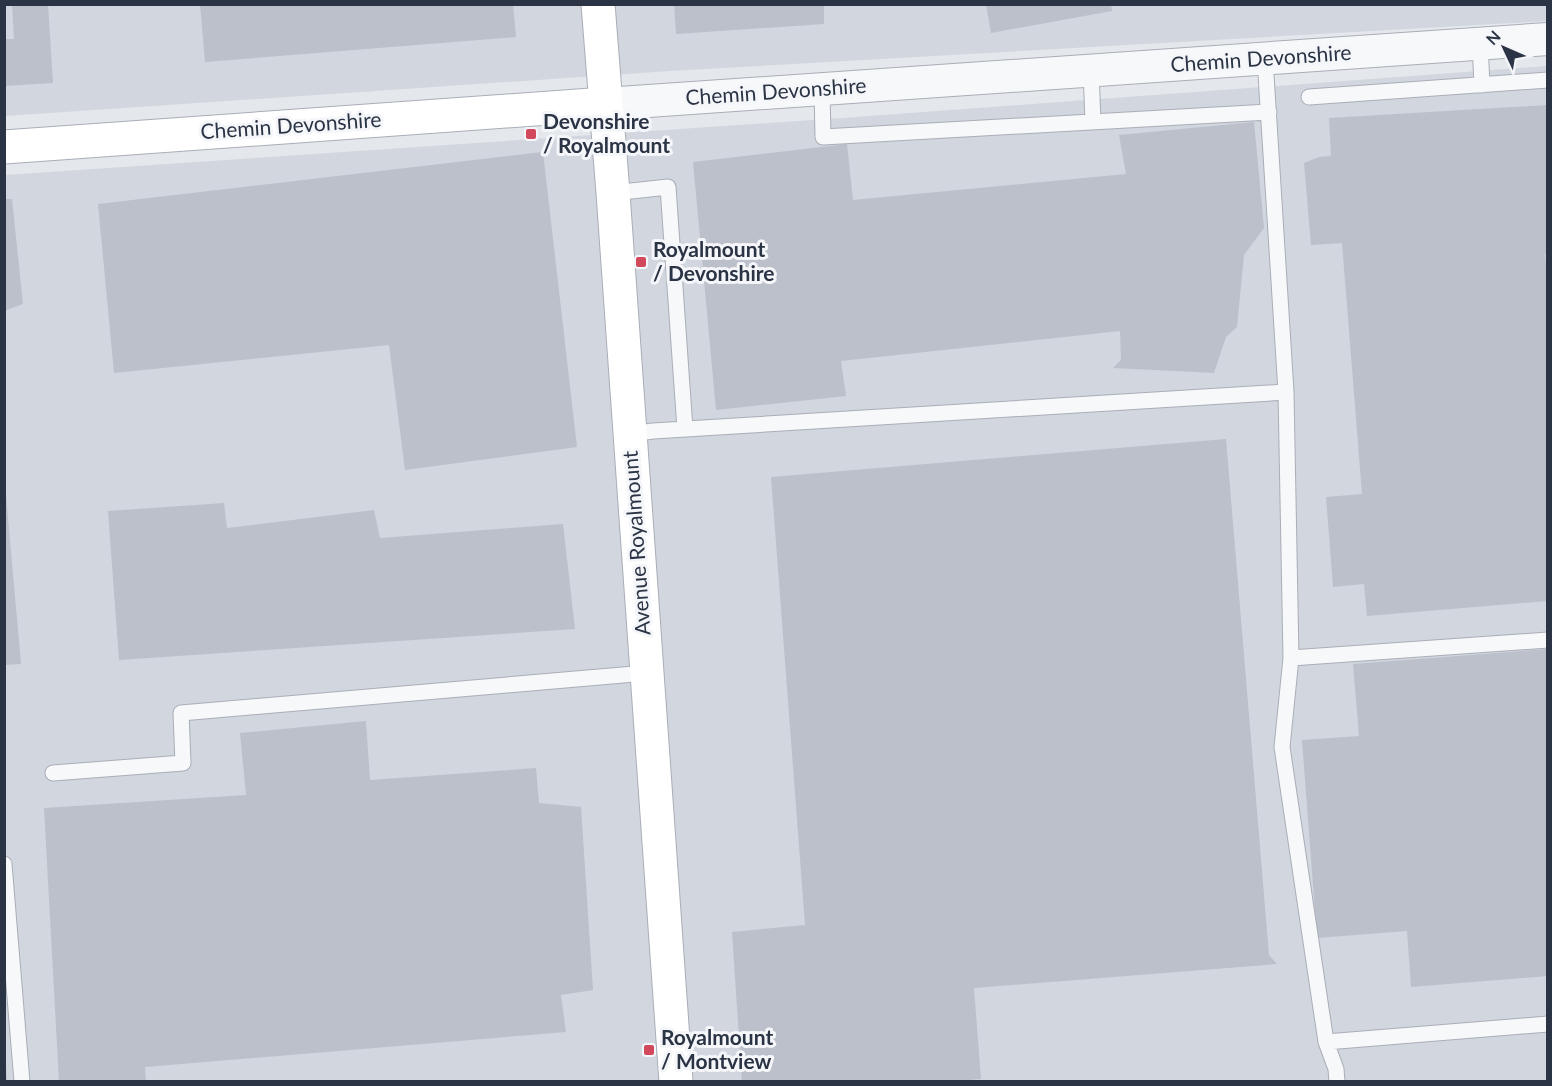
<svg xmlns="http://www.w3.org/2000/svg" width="1552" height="1086" viewBox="0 0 1552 1086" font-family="Lato,sans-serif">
<rect width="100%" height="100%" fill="#e4e7ec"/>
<path fill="#d2d6de" d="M5,5H1547V21L670,71L5,116Z
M1547,66V1081L5,1082V175L843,118Z"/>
<path fill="#bbc0ca" d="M12,4H48L53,83L4,86V39H14Z
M200,4H513L516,37L205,62Z
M674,4H824V24L676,34Z
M986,4H1111L1112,11L991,33Z
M1548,105V253L1545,254L1548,287V601L1367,616L1364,584L1333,587L1326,497L1362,494L1342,243L1311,245L1304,163L1319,157L1331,156L1329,118Z
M1254,122L1264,228L1244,255L1237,327L1226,337L1214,373L1113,368L1121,360L1120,331L841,361L846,396L716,410L693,162L847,144L853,200L1126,174L1119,135Z
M543,152L577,447L405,470L389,345L114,373L98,204Z
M4,199H12L23,304L4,311Z
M1226,439L1269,955L1277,964L974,988L981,1079L944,1082H742L732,932L805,925L771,477Z
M4,495H6L21,664L4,665Z
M224,503L227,528L374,510L380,538L563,524L575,629L119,660L108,511Z
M1548,649V976L1411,987L1407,931L1317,938L1302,740L1359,736L1353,664Z
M366,721L370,780L536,768L539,803L581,807L593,990L561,995L566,1032L145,1067L146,1082H59L44,808L246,795L240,733Z
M4,1066H6L7,1082H4Z"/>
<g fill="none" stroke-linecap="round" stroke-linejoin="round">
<defs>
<path id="lane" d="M1480,43L1482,85
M1265,59L1286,392L1291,658L1548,640
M1091,71L1093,122
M822,89L823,137L1269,112L1268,109
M1309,97L1548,80
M613,193L668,187L685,429
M630,434L653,431L1286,392
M1291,658L1282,747L1326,1042L1336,1069L1337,1082
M53,773L183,763L181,713L646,673
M4,864L22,1082
M1326,1042L1548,1024"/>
<path id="street" d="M605,104L1548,39"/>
<path id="secondary" d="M598,4L613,193L676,1082
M4,147L605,104"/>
</defs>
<use href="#lane" stroke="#a9aeb7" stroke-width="17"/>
<use href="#street" stroke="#a9aeb7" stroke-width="34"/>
<use href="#secondary" stroke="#a9aeb7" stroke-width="35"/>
<use href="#lane" stroke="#f7f8fa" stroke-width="15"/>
<use href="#street" stroke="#f7f8fa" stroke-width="32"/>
<use href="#secondary" stroke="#fff" stroke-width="33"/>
</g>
<g fill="#d1495b" stroke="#f4f6f9" stroke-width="2">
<rect x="525" y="128" width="12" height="12" rx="3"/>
<rect x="635" y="256" width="12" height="12" rx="3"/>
<rect x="643" y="1044" width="12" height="12" rx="3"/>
</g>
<g text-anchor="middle" stroke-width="6" stroke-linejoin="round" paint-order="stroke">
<g font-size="21" fill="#2b3445" stroke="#f4f6f9">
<text transform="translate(1261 59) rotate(-4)" y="7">Chemin Devonshire</text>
<text transform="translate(776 92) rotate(-4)" y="7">Chemin Devonshire</text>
<text transform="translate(291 126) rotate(-4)" y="7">Chemin Devonshire</text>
<text transform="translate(637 543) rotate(-94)" y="7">Avenue Royalmount</text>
</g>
<g font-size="21" font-weight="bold" fill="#2b3445" stroke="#f4f6f9" text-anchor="start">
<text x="543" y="129">Devonshire<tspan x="543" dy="24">/ Royalmount</tspan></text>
<text x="653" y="257">Royalmount<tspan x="653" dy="24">/ Devonshire</tspan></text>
<text x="661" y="1045">Royalmount<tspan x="661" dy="24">/ Montview</tspan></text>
</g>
</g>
<rect width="1552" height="1086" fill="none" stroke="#2b3445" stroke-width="12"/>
<g transform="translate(1504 48) rotate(314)" stroke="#f4f6f9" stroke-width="4.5" paint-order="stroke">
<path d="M0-4.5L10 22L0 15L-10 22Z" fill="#2b3445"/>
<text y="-9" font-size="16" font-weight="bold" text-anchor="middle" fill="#2b3445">N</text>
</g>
</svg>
